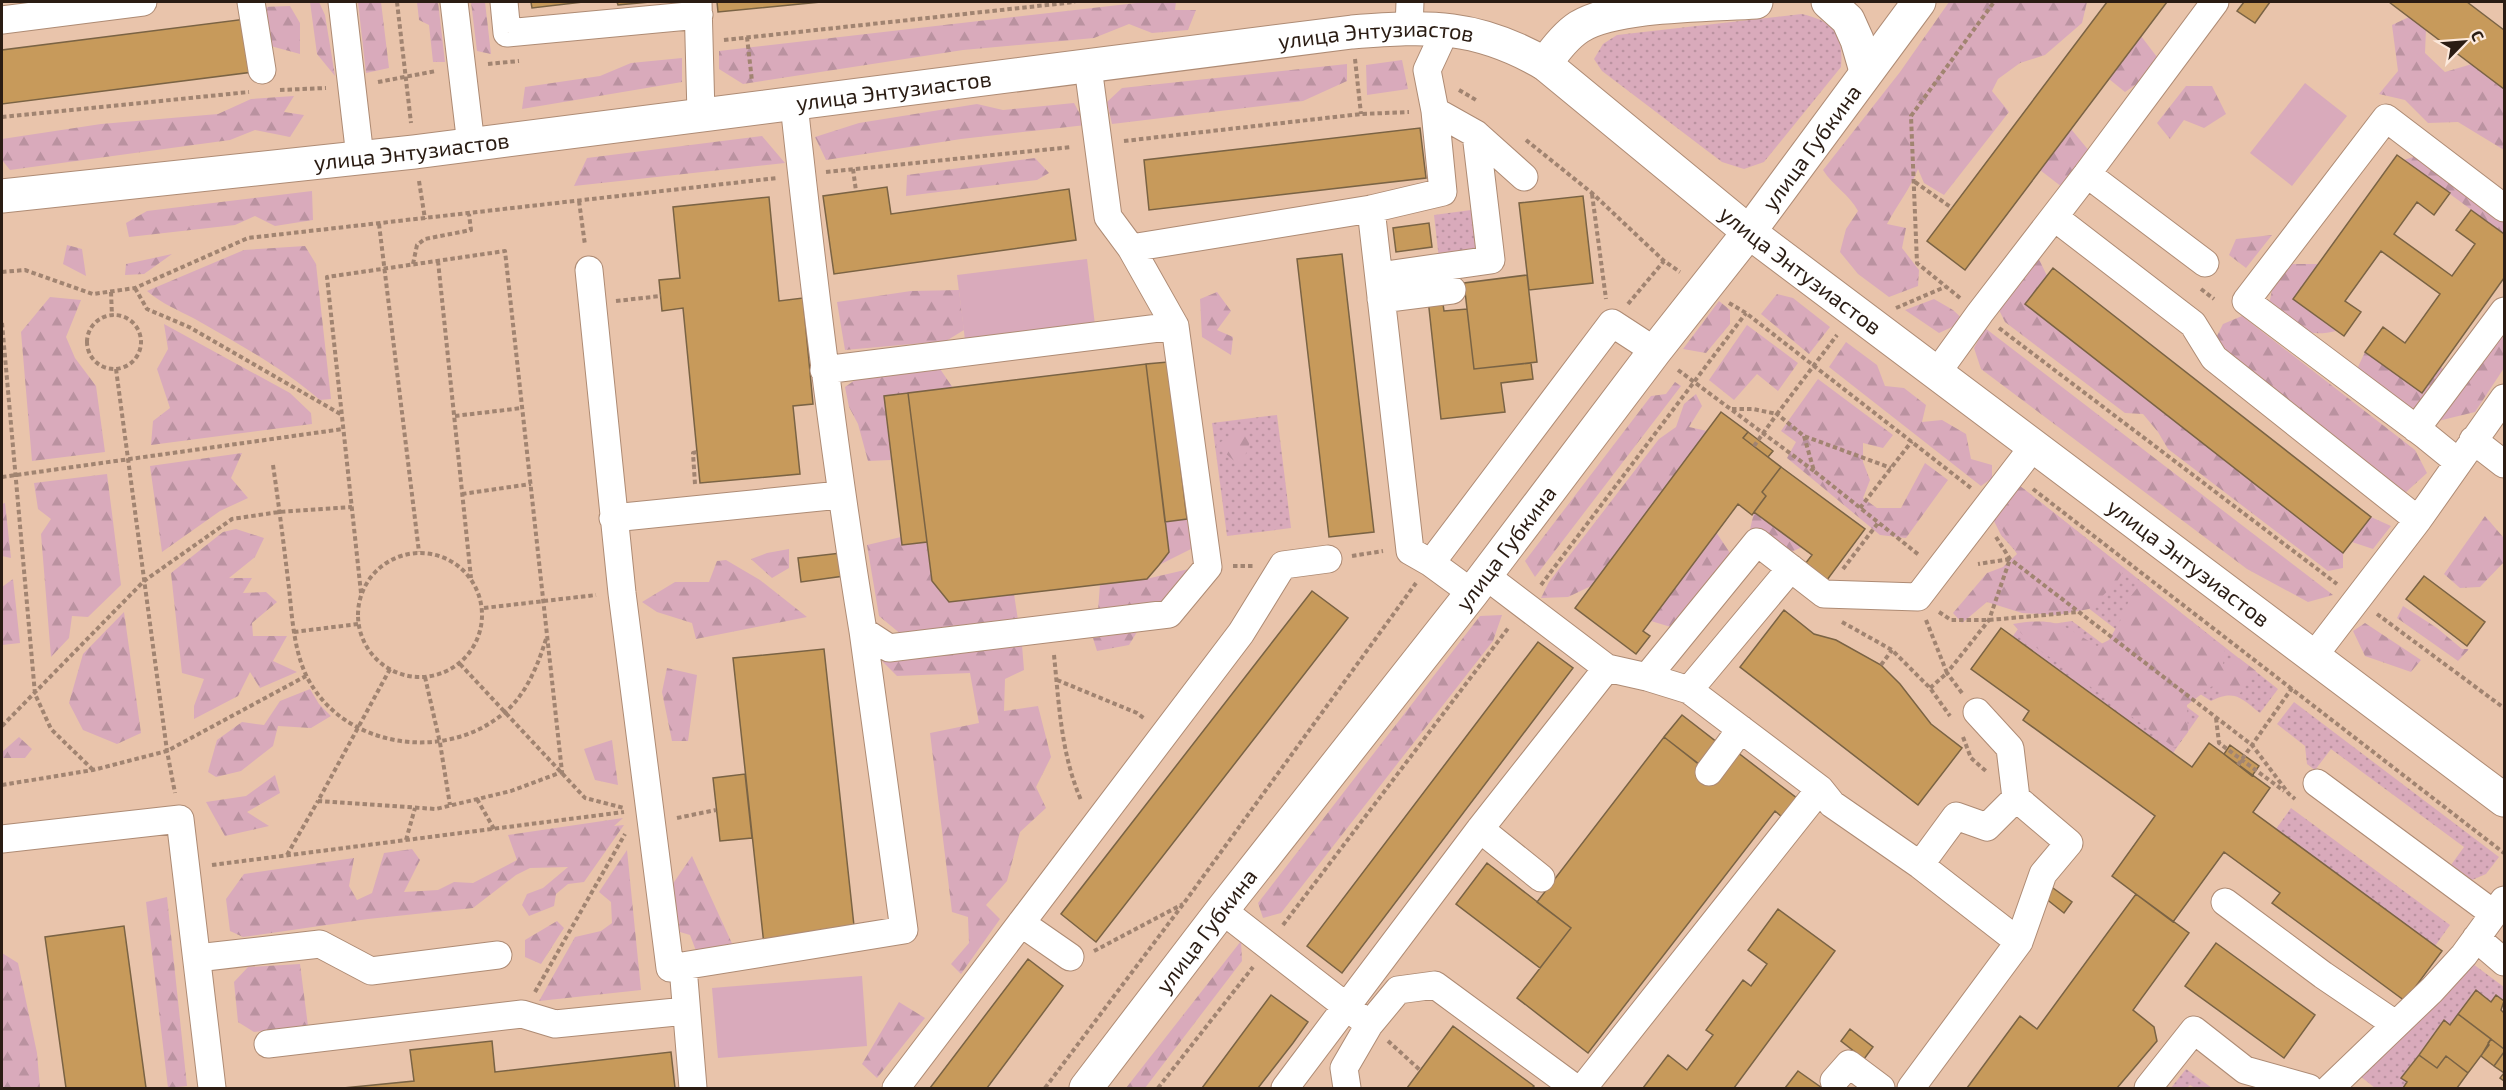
<svg xmlns="http://www.w3.org/2000/svg" width="2506" height="1090" viewBox="0 0 2506 1090" font-family="'Exo 2',sans-serif">
<defs>
<pattern id="green-dots" width="8" height="8" patternUnits="userSpaceOnUse" patternTransform="scale(1.5)"><rect width="8" height="8" fill="#d9aabb"/><path d="M2 2h.1M6 6h.1" fill="none" stroke="#ba92a0" stroke-width="1.8" stroke-linecap="round"/></pattern>
<pattern id="forest-firs" width="22" height="20" patternUnits="userSpaceOnUse" patternTransform="scale(1.5)"><rect width="22" height="20" fill="#d9aabb"/><path d="M5 1l3.5 6h-7zM16 11l3.5 6h-7z" fill="#ba92a0"/></pattern>
</defs>
<rect width="100%" height="100%" fill="#e9c4ab"/>
<path fill="url(#green-dots)" d="M1802,14C1833,21 1844,35 1841,67L1764,162L1744,169L1722,162L1602,71L1594,59L1603,44L1617,35Z
M1471,210L1476,254L1439,259L1434,215Z
M1277,415L1291,528L1227,536L1212,423Z
M2020,486L2278,689L2260,713C2241,698 2235,689 2211,701L2200,694L2018,554L2001,535L1991,515L2011,487Z
M2072,621L2199,716L2173,753L2013,636L2018,629Z
M2294,702L2499,857L2486,874L2472,880L2451,865L2464,847L2331,749L2315,770L2307,764L2305,746L2277,724Z
M2291,808L2450,925L2435,946L2276,829Z
M2469,961L2504,987V1001L2496,995L2491,1002L2475,990L2450,1025L2443,1021L2402,1077L2407,1082L2403,1088H2375L2360,1076Z
M2186,1069L2212,1088H2195L2190,1085L2187,1088H2171Z"/>
<path fill="url(#forest-firs)" d="M310,2H319L325,15L335,76L317,54Z
M358,2H381L389,68L366,73Z
M417,2H438L445,62H433L429,25L419,20Z
M471,2H485L491,54L477,51Z
M1145,2H1176L1175,10H1196L1188,30L1152,33L1129,24L1094,38L963,50L743,84L719,69V51Z
M1949,2H2087L2082,23L2045,55L2020,63L1998,79L1992,91L2009,112L1944,195L1924,183L1918,169C1910,189 1897,205 1887,224L1906,228L1902,248L1919,270L1918,286L1889,297L1858,274L1840,252L1846,229L1858,211C1849,194 1833,186 1823,170L1900,72Z
M290,6L300,23V54L267,45L262,7Z
M2409,17L2426,29L2425,53L2445,72L2472,64L2504,89V150L2458,122L2428,123L2405,100L2379,94L2398,71L2392,25Z
M2141,36L2160,61L2144,79L2125,92L2109,79Z
M682,58V82L522,109L525,87L600,76L631,63Z
M1402,60L1408,89L1367,95L1366,65Z
M1347,64V81L1303,101L1112,124L1107,102L1122,88Z
M2186,86H2212L2226,114L2204,128L2184,120L2170,139L2157,123Z
M294,96L284,112L304,115L290,137L255,130L230,140L10,170L2,160V139L101,124L218,114L251,99Z
M1074,103L1086,125L961,139L826,160L815,137L859,123L977,104L1003,110Z
M2071,129L2090,152L2062,187L2040,170Z
M762,136L785,163L574,186L587,158Z
M2419,155L2449,174L2464,195L2485,202L2504,219V234L2404,160Z
M1035,158L1049,173L1037,180L906,196L907,175Z
M312,191L313,220L275,226L255,216L235,225L129,237L126,223L147,211Z
M2272,235L2246,268L2229,255L2236,239Z
M67,245L82,249L86,276L63,264Z
M305,246L316,264L331,399L320,400C282,367 238,344 195,319C178,310 162,304 147,291L244,250Z
M172,254L144,274L125,275L126,264Z
M2039,259L2047,276L2025,304L2343,553V568L2328,571L2168,449L2158,432L2143,414L2125,413L2005,322L1996,304L2023,268Z
M2291,264H2318L2293,299L2336,331C2303,339 2293,325 2269,304L2273,286Z
M959,290L964,330L946,341L845,350L837,302L911,291Z
M1217,292L1231,311L1217,330L1233,337L1231,355L1202,337L1200,299Z
M1777,294L1793,298L1830,327L1809,354L1761,314Z
M50,297L81,300L66,337L75,358L96,386L105,452L32,461L21,332Z
M1934,299L1953,310L1965,321L1939,333L1905,310Z
M1719,301L1730,310V324L1706,353L1683,349Z
M2242,316L2415,450L2427,473L2404,494L2211,348L2223,324Z
M164,324L290,393L311,413L312,424L151,445L153,421L170,408L157,369L168,349Z
M1747,325L1798,363L1778,391L1757,374L1734,400L1709,380Z
M1985,328L2333,595L2308,602L2247,569L1981,369L1974,348Z
M2504,334V368L2475,412L2438,421Z
M1846,342L1877,365L1885,386L1904,388L1926,405L1922,422L1942,420L1966,434L1971,459L1992,465V478L1981,486L1829,367Z
M2365,352L2422,393L2441,367L2449,375L2420,409C2394,406 2375,387 2358,367Z
M936,363L953,388L884,396L891,460L868,461L858,424L849,407L845,387L868,371Z
M1818,379L1893,435L1883,448L1863,443V462L1870,480L1863,498L1877,508H1901L1925,463L1948,480L1906,538L1880,535L1787,458L1796,442L1781,431Z
M1675,382L1681,386L1535,577L1525,561L1651,396L1666,394Z
M1696,394L1702,406L1689,427L1707,431L1591,586L1568,597L1541,598L1549,582L1659,439L1676,427L1684,404Z
M1241,429L1250,442L1241,467L1216,445Z
M242,453L231,478L248,498L220,511L162,552L150,466Z
M107,474L121,585L88,617L72,616L69,638L51,657L41,534L51,519L38,509L34,483Z
M2020,486L2125,569L2116,583L2089,609L2057,615L2022,613L1987,602L1962,623L1953,613L1987,573L2003,567L2017,554L1995,518L2005,500Z
M5,503L11,558L2,556V504Z
M1754,512L1802,547L1783,556L1749,534Z
M2485,516L2503,537L2504,562L2480,587L2460,588L2444,574Z
M2371,517L2391,526L2373,549L2352,542Z
M1187,519L1193,548L1159,565L1169,552L1165,522Z
M236,529L264,538L255,557L229,578H252L243,593L266,592L277,602L252,623L253,636H287L273,661L297,672L260,688L250,672L238,696L194,719V706L204,679L182,673L171,573L223,532Z
M1716,532L1732,556L1674,628L1651,621Z
M901,537L902,545L927,542L932,581L949,602L1014,594L1018,620L902,635L879,616L867,545Z
M789,549V568L772,578L751,559L767,553Z
M726,560L760,580L807,617L696,639L692,623L657,612L642,602L675,582H709L717,561Z
M1189,569L1179,591L1156,606L1098,611L1100,584L1146,579Z
M13,579L20,643L2,645V587Z
M2142,582L2225,648L2223,664L2239,658L2256,671L2238,696L2224,694L2215,684L2187,705L2188,732L2175,748L2030,643L2013,624C2057,617 2061,624 2097,646L2109,640L2124,614L2130,597Z
M2403,606L2437,628L2462,649H2469L2458,661L2397,618Z
M124,612L141,733L117,744L83,730L69,703L83,654Z
M1502,615L1493,641L1281,913L1263,918L1258,903L1480,616Z
M2365,623L2421,660L2411,672L2365,656L2353,631Z
M1137,632L1129,645L1097,651L1093,638Z
M1022,645L1024,670L1005,679L1004,711L1038,706L1051,757L1036,787L1046,808L1020,832L1007,881L986,905L1000,919L961,974L951,964L969,943L968,917L952,912L930,733L979,723L970,673L897,676L881,660Z
M667,668L697,675L688,741H672L662,692Z
M310,689L319,704L331,716L311,728L278,726L273,746L241,771L216,777L208,772L217,740L242,722L264,725L280,701Z
M19,737L32,749L25,758H2V752Z
M612,740L618,785L595,780L584,749Z
M275,775L280,793L247,812L269,826L225,836L206,802L246,796Z
M623,818L614,826L624,825L584,882L568,884L556,894L554,906L529,916L522,905L527,894L543,888L568,867L530,868L516,875L473,908L368,919L243,937L230,931L226,899L244,874L354,858L349,886L357,900L372,893L384,853L412,849L420,860L404,892L438,890L454,882L473,883L517,860L508,835Z
M627,850L641,990L539,1001L575,937L601,931L612,923L611,902L599,892Z
M692,856L735,950L698,956L690,935L680,932L672,885Z
M167,897L187,1086L168,1088L146,902Z
M557,921L564,928L541,964L525,957V940Z
M1241,941L1242,961L1145,1088H1126Z
M2,953L18,963L37,1053L40,1088H2Z
M300,964L308,1026L254,1032L238,1022L234,982L248,967Z
M899,1002L925,1018L877,1078L862,1064Z"/>
<path fill="#d9aabb" d="M2305,83L2347,116L2292,186L2250,153Z
M1087,259L1095,325L965,340L957,275Z
M862,976L867,1046L718,1058L712,988Z"/>
<path fill="#c79a5b" stroke="#7a6344" stroke-width="1.5" d="M531,2H583L532,8Z
M617,2H650L618,5Z
M717,2H821L718,12Z
M2107,2H2167L1965,270L1927,241Z
M2244,2H2270L2255,23L2237,11Z
M2389,2H2467L2504,30V89Z
M246,19L253,72L2,104V50Z
M1420,128L1426,178L1149,210L1144,160Z
M2397,155L2450,193L2434,215L2417,202L2394,234L2452,276L2475,244L2456,230L2471,210L2504,234V278L2422,393L2365,352L2383,327L2405,343L2440,294L2381,251L2345,301L2361,312L2344,336L2293,299Z
M887,187L891,214L1069,189L1076,240L834,274L823,196Z
M1583,196L1593,283L1529,290L1519,203Z
M769,197L779,301L803,298L813,404L793,406L800,474L700,483L683,308L662,311L659,280L680,278L673,207Z
M1429,223L1432,247L1396,252L1393,228Z
M1342,254L1374,532L1329,537L1297,259Z
M2053,268L2371,517L2343,553L2025,304Z
M1527,275L1537,362L1474,369L1464,283Z
M1442,297L1444,311L1467,309L1474,369L1531,363L1533,379L1501,383L1505,412L1441,419L1428,299Z
M1168,362L1187,519L1165,522L1146,364Z
M1146,364L1169,552L1159,565L1147,579L949,602L932,581L908,393Z
M908,393L927,542L902,545L884,396Z
M1721,412L1748,432L1743,438L1781,467L1762,492L1766,496L1752,515L1738,504L1643,631L1650,636L1636,654L1575,608Z
M1748,432L1773,451L1768,457L1743,438Z
M1781,467L1865,529L1827,580L1805,564L1812,555L1754,512L1766,496L1762,492Z
M841,553L844,576L801,582L798,558Z
M2424,576L2485,622L2467,646L2406,599Z
M1312,591L1348,618L1096,942L1061,914Z
M1784,610L1814,634L1836,640L1881,665L1900,684L1931,724L1962,748L1918,805L1740,667Z
M2001,628L2192,767L2209,743L2270,788L2253,812L2442,951L2405,1001L2272,903L2280,893L2224,852L2173,922L2112,876L2155,816L2023,720L2029,711L1971,669Z
M1538,642L1573,668L1342,973L1307,946Z
M824,649L855,935L764,945L733,658Z
M1682,715L1718,743L1701,766L1664,737Z
M1664,737L1717,778L1737,752L1798,799L1783,818L1775,811L1588,1053L1517,998L1571,928L1537,902Z
M2230,745L2259,766L2252,776L2224,754Z
M745,774L752,838L720,841L713,778Z
M1487,863L1571,928L1540,968L1456,904Z
M2053,888L2072,902L2064,913L2045,898Z
M2136,894L2189,933L2133,1010L2154,1027L2157,1041L2117,1088H1967L2020,1016L2037,1029Z
M1778,909L1835,951L1734,1088H1643L1668,1055L1687,1070L1713,1035L1706,1030L1743,980L1751,986L1767,964L1748,950Z
M124,926L146,1088H66L45,937Z
M2216,943L2315,1015L2284,1058L2185,986Z
M1028,959L1063,986L987,1088H930Z
M2476,990L2491,1002L2496,995L2504,1001L2501,1010L2504,1013V1049L2458,1014Z
M1271,995L1308,1022L1293,1043L1258,1088H1202Z
M2458,1014L2491,1039L2488,1043L2489,1045L2468,1073L2446,1056L2437,1068L2419,1055L2444,1020L2450,1025Z
M1453,1026L1534,1086L1532,1088H1407Z
M1850,1029L1873,1047L1864,1059L1841,1041Z
M2491,1039L2504,1049V1052L2494,1066L2481,1056Z
M492,1041L495,1072L671,1052L675,1088H343L414,1081L410,1050Z
M2504,1052V1081L2500,1078L2504,1073L2494,1066Z
M2419,1055L2437,1068L2446,1056L2468,1073L2457,1088H2403L2407,1082L2401,1078Z
M1798,1071L1822,1088H1785Z"/>
<g fill="none" stroke-linecap="round" stroke-linejoin="round">
<defs>
<path id="minor" d="M251,2L262,70
M342,2L360,157
M454,2L471,145
M504,2L507,33L699,15
M698,2L701,114
M2,20L143,2
M1409,28L1410,2
M794,104C813,280 834,456 863,631L889,648L1169,614L1208,567L1175,326L1131,248L1108,217L1088,67
M1435,111L1476,134L1524,177
M2087,174L2205,263
M1371,209L1410,551L1431,563L1472,593
M2054,217L2193,324L2214,358L2418,520
M1131,248L1371,209L1443,192L1435,111L1427,70L1446,29
M589,270L622,593L670,968L904,930L863,631
M1379,276L1491,260L1476,134
M1381,299L1452,290
M824,370L1175,326
M1936,374L1980,313L2087,174L2215,2
M2416,429L2504,311
M2473,440L2504,464
M2458,462L2426,436L2246,301L2386,118L2504,208
M613,518L840,495
M1431,563L1612,323L1655,351
M1486,576L1607,668L1647,677L1689,690L1820,789L1832,804L1920,865L2019,942
M2313,657L2418,520L2504,398
M1647,677L1757,542L1824,594L1918,597L2033,447
M1689,690L1791,568
M1709,772L1741,729
M2317,783L2494,914
M1480,829L1541,878
M2,839L180,819L212,1088
M1920,865L1956,816L1987,827L2016,798
M2225,902L2323,975L2395,1024
M1222,910L1361,1018
M1021,923L1070,957
M2476,938L2504,962
M197,958L320,944L371,971L498,955
M683,967L693,1088
M268,1044L522,1014L555,1024L686,1011
M1834,1081L1849,1064L1881,1088
M896,1088L1241,633L1283,565L1328,559
M1285,1088L1480,829L1607,668
M1347,1088L1344,1068L1369,1025L1398,990L1435,985L1575,1088
M1583,1088L1820,789
M1911,1088L2019,942L2043,874L2069,843L2016,798L2010,748L1977,712
M2148,1088L2194,1030L2245,1070L2309,1088
M2330,1088L2432,990L2464,955L2504,900"/>
<g id="major">
<path d="M1828,2L1848,20L1857,40L1866,71"/>
<path d="M1545,64C1554,51 1565,36 1579,27C1616,4 1710,5 1756,2"/>
<path id="s1" d="M2,196L414,152L1352,32C1430,26 1476,24 1545,64L1749,232L2504,800"/>
<path id="s2" d="M1086,1088L1222,910L1472,593L1655,351L1749,232L1919,2"/>
</g>
</defs>
<use href="#minor" stroke="#ae8b74" stroke-width="29"/>
<use href="#major" stroke="#ae8b74" stroke-width="35"/>
<path stroke="#a18471" stroke-width="4" stroke-dasharray="4.5 3" stroke-linecap="butt" d="M397,2L411,123
M747,37L752,81
M724,40L1075,2
M1355,59L1361,114
M488,64L519,61
M378,82L436,71
M280,90L326,88
M1459,90L1476,100
M2,117L249,92
M1526,140L1592,193L1664,261L1680,272
M1124,141L1361,114L1409,112
M853,169L856,191
M826,172L1072,147
M419,181L425,219
M1915,182L1952,208
M1592,194L1606,299
M579,201L585,245
M379,224L419,552
M438,261L471,578
M413,264L417,245L425,239L471,230L469,214
M2,272L25,270L93,294L135,288L248,238L777,178
M135,288L147,309L189,327L342,415
M2201,289L2214,299
M111,292L112,316
M1960,298L1917,263L1911,116L1994,2
M616,301L661,296
M1729,303L1746,313L1971,488
M1628,304L1664,261
M1896,308L1945,287
M87 342a27 27 0 1 1 54 0a27 27 0 1 1-54 0Z
M2,323L35,694L51,729L93,770
M1999,328L2337,584
M116,369L167,751L175,793
M1678,370L1814,471
M1732,409H1753L1777,414L1837,335
M455,416L522,408
M1804,436L1814,471L1919,555
M1754,446L1777,414L1804,436L1891,468
M273,465C279,506 284,547 289,588C292,617 294,651 307,677C343,748 445,763 504,713C526,695 538,665 546,639
M2,477L343,429
M695,484L693,453L697,452
M2033,489L2504,853
M462,494L531,484
M1860,508L1912,441
M1996,537L2010,559L2252,745L2289,794L2295,799
M358 615a62 62 0 1 1 124 0a62 62 0 1 1-124 0Z
M1352,556L1383,551
M1233,566H1253
M1843,569L1878,523
M1541,585L1746,313
M361,593L327,277L505,251L562,772L511,791L436,809L318,801L390,669
M484,608L596,595
M1939,612L1951,620H1989L2078,612
M2377,614L2504,708
M1926,620L1947,673L1930,688
M1842,622L1892,650L1930,688L1950,716
M294,632L358,624
M1054,655C1059,704 1061,754 1081,800
M460,664L585,798L624,808
M1881,665L1892,650
M425,677L440,743L450,805
M1057,680L1137,713L1145,719
M1962,693L1947,673L1989,620L2010,559L1978,564
M2216,718L2219,743L2284,791
M2,726L144,581L232,519L279,512L352,507
M1963,737L1971,758L1987,772
M2238,765L2292,688
M2,785L93,770L167,751L306,676
M477,799L494,829
M677,818L716,810
M406,840L415,808
M287,855L318,801
M212,865L624,812
M1283,925L1509,627
M1094,951L1183,904
M535,992L625,834
M1388,1041L1420,1070
M1045,1088L1184,903L1416,583
M1158,1088L1253,967"/>
<use href="#minor" stroke="#fff" stroke-width="27"/>
<use href="#major" stroke="#fff" stroke-width="33"/>
</g>
<g text-anchor="middle" stroke-width="5" stroke-linejoin="round" paint-order="stroke">
<g font-size="22" fill="#2a1c13" stroke="#fce9dc">
<text dy="8" stroke="none"><textPath href="#s1" startOffset="1384">улица Энтузиастов</textPath></text>
<text dy="8" stroke="none"><textPath href="#s1" startOffset="898">улица Энтузиастов</textPath></text>
<text dy="8" stroke="none"><textPath href="#s2" startOffset="1188">улица Губкина</textPath></text>
<text dy="8" stroke="none"><textPath href="#s1" startOffset="412">улица Энтузиастов</textPath></text>
<text dy="8" stroke="none"><textPath href="#s1" startOffset="1888">улица Энтузиастов</textPath></text>
<text dy="8" stroke="none"><textPath href="#s2" startOffset="684">улица Губкина</textPath></text>
<text dy="8" stroke="none"><textPath href="#s1" startOffset="2374">улица Энтузиастов</textPath></text>
<text dy="8" stroke="none"><textPath href="#s2" startOffset="198">улица Губкина</textPath></text>
</g>
</g>
<rect width="2506" height="1090" fill="none" stroke="#2a1c13" stroke-width="6"/>
<g transform="translate(2464 42) rotate(65)" stroke="#fce9dc" stroke-width="4.5" paint-order="stroke">
<path d="M0-4.5L10 22L0 15L-10 22Z" fill="#2a1c13"/>
<text y="-9" font-size="16" font-weight="bold" text-anchor="middle" fill="#2a1c13">С</text>
</g>
</svg>
